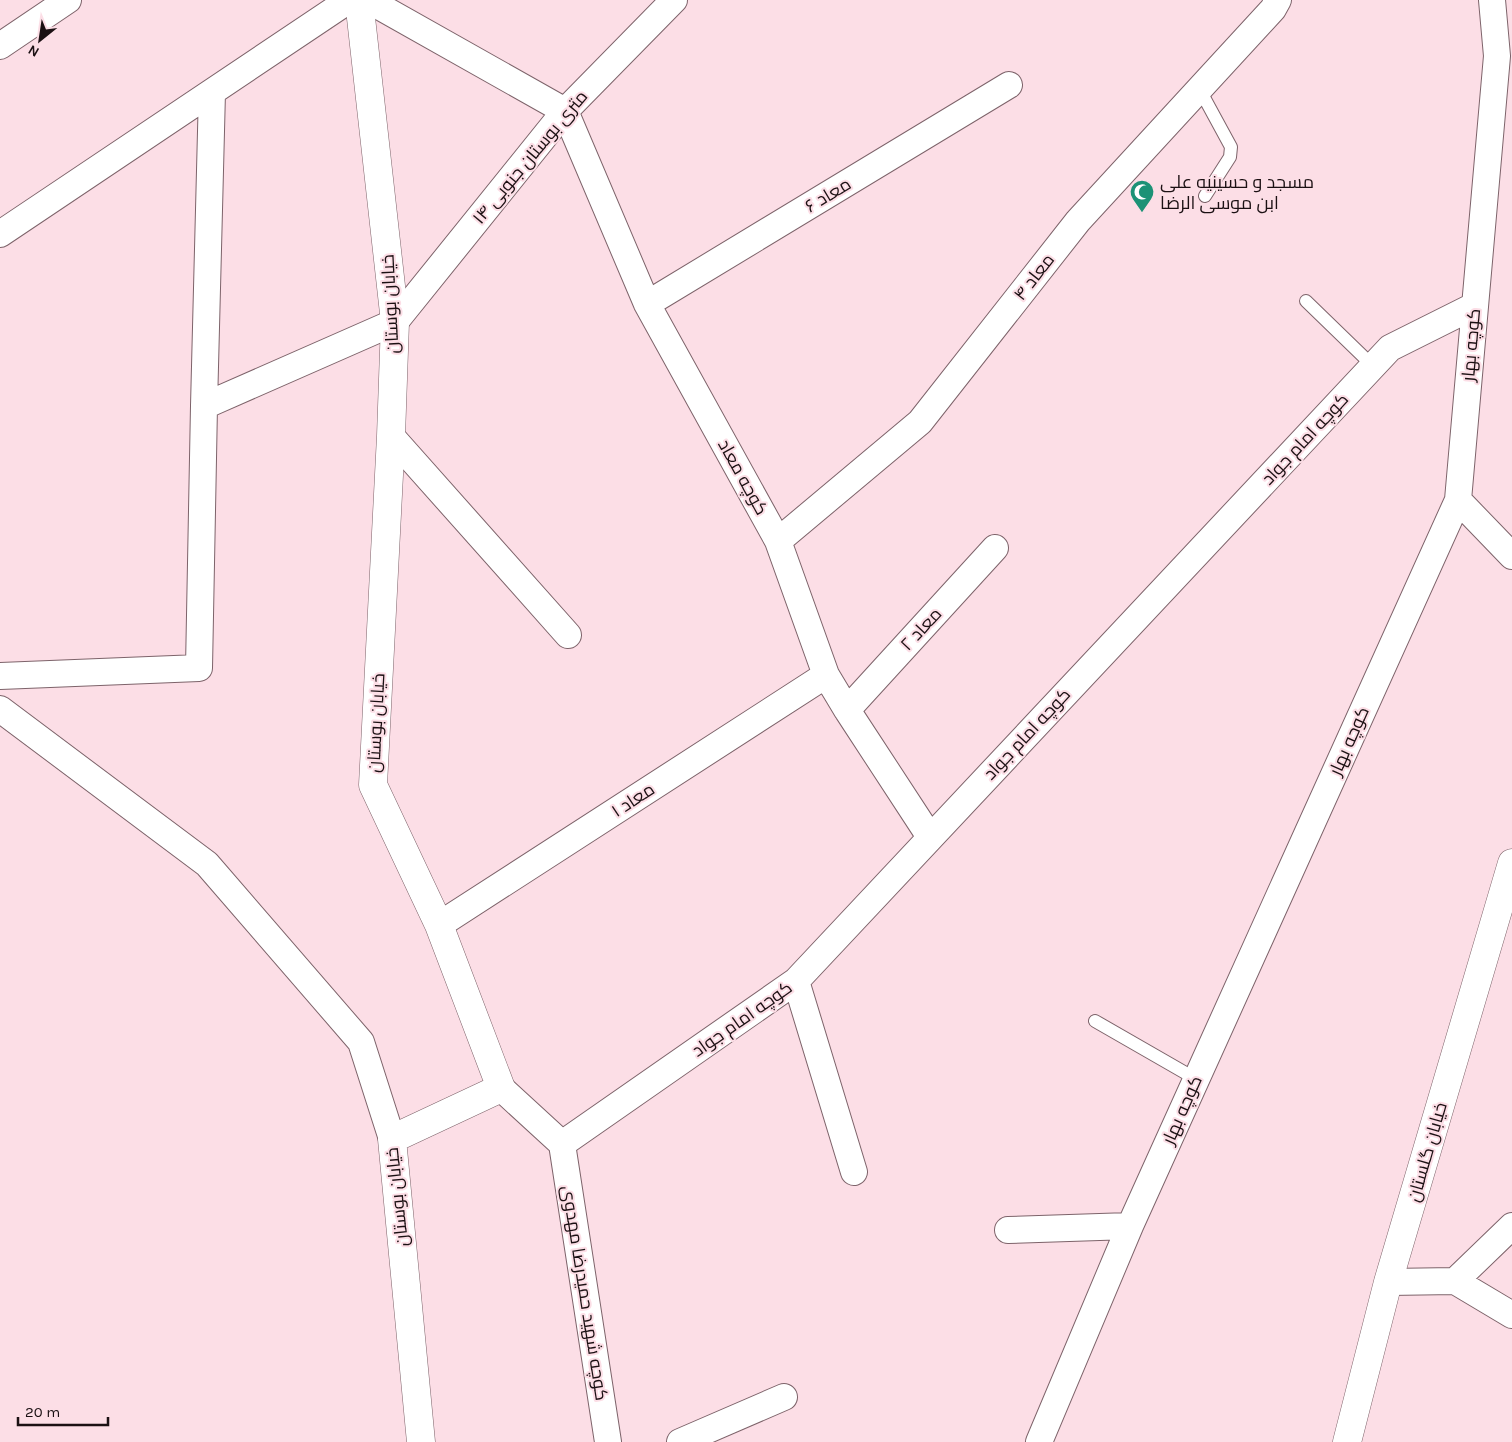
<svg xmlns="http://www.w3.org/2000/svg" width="1512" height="1442" viewBox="0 0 1512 1442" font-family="Karla,Cairo,sans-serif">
<rect width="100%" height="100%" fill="#fcdee6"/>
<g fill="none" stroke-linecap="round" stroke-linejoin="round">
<defs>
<path id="service" d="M1200,90L1231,147L1230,157L1205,196
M1306,301L1373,366
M1095,1021L1196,1079"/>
<path id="minor" d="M368,0L565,111L647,304L778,541L826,675L847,710L930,837
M0,46L68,0
M0,234L349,0
M647,304L1009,85
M204,406L395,322L565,111L674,0
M391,436L568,635
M1458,500L1512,556
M778,541L920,422L1078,221L1273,9L1278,0
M0,676L199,668L204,406L212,92
M0,709L207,864L361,1042L392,1139
M847,710L995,548
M439,925L826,675
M796,981L854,1172
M501,1088L562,1144
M562,1144L796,981L1390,348L1474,306
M562,1144L608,1442
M1008,1230L1130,1226
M1455,1281L1512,1315
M1388,1282L1455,1281L1512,1226
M680,1442L784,1397
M1039,1442L1130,1226L1458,500L1497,56L1492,0"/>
<path id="tertiary" d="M359,0L395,322L391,436L373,785L439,925L501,1088L392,1139L421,1442"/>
<path id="secondary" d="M1347,1442L1388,1282L1512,863"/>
</defs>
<use href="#service" stroke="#7d636a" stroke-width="14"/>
<use href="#minor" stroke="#7d636a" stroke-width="28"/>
<use href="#tertiary" stroke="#7d636a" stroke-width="29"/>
<use href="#secondary" stroke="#7d636a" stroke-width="29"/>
<use href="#service" stroke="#fff" stroke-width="12"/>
<use href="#minor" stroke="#fff" stroke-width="26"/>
<use href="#tertiary" stroke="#fff" stroke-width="28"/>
<use href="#secondary" stroke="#fff" stroke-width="28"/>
</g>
<defs>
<symbol id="mosque-pin" viewBox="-11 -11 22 30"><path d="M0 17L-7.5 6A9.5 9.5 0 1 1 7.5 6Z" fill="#1c9276" stroke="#fcdee6"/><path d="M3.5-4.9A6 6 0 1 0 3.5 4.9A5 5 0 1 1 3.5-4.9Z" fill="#fff"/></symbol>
</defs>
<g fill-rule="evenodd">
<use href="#mosque-pin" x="1128" y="178" width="28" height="38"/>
</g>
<g text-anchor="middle" stroke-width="4" stroke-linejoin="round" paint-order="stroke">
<g font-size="18" fill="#1b1013" stroke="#fcdee6">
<text transform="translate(530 157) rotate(-50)" y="6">۱۴ متری بوستان جنوبی</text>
<text transform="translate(828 195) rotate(-31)" y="6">معاد ۶</text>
<text transform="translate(1034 277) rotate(-52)" y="6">معاد ۴</text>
<text transform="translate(390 304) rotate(-93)" y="6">خیابان بوستان</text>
<text transform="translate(1471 345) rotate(-85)" y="6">کوچه بهار</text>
<text transform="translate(1305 439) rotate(-47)" y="6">کوچه امام جواد</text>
<text transform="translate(743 477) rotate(61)" y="6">کوچه معاد</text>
<text transform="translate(921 629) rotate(-47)" y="6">معاد ۲</text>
<text transform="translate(376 723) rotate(-87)" y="6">خیابان بوستان</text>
<text transform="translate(1027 734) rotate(-47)" y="6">کوچه امام جواد</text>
<text transform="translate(1349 741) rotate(-66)" y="6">کوچه بهار</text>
<text transform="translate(633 800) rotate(-33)" y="6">معاد ۱</text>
<text transform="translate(742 1019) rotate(-35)" y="6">کوچه امام جواد</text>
<text transform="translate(1182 1110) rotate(-66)" y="6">کوچه بهار</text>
<text transform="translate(1427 1152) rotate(-74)" y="6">خیابان گلستان</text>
<text transform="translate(397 1197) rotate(-96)" y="6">خیابان بوستان</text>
<text transform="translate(585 1293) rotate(81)" y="6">کوچه شهید حمیدرضا مهدوی</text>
</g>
<g font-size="18" fill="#1b1013" stroke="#fcdee6" text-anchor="start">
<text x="1160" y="188">مسجد و حسینیه علی<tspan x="1160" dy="21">ابن موسی الرضا</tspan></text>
</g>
</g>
<g transform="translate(40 40) rotate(210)" stroke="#fcdee6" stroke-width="4" paint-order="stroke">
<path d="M0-4L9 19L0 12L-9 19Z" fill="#1b1013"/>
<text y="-8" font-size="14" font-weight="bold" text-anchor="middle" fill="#1b1013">N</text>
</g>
<path d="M18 1417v8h90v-8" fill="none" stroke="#1b1013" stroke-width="2.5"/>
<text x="25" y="1417" font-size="15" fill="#1b1013" stroke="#fcdee6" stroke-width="4" paint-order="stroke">20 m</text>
</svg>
